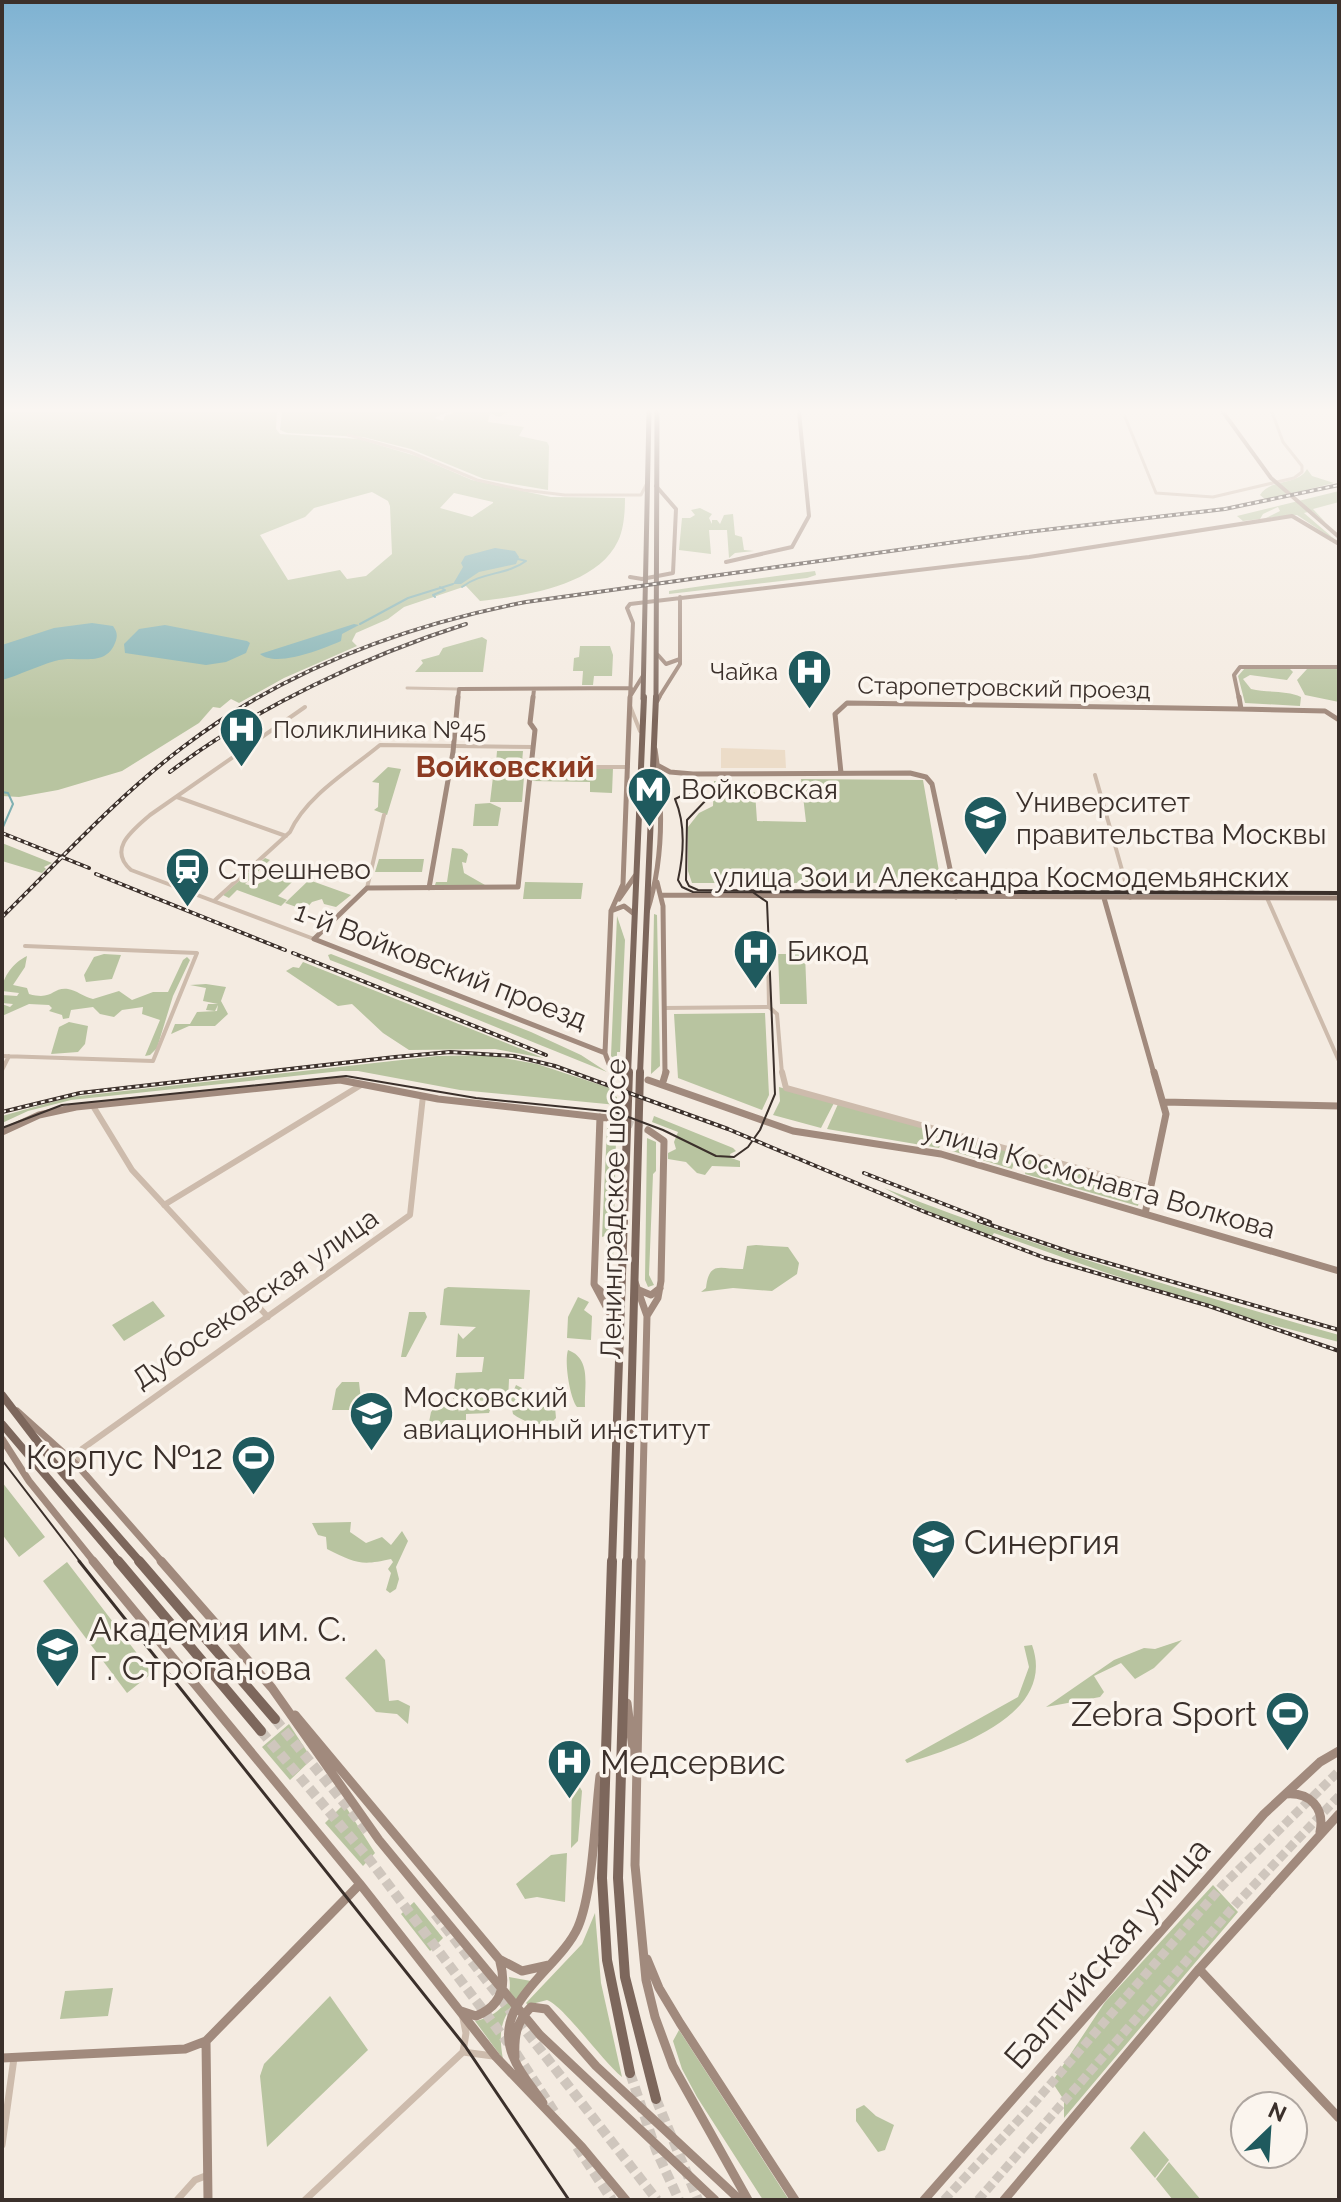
<svg xmlns="http://www.w3.org/2000/svg" width="1341" height="2202" viewBox="0 0 1341 2202" font-family="Raleway,sans-serif">
<rect width="100%" height="100%" fill="#f4ebe1"/>
<path fill="#b8c4a0" fill-rule="evenodd" d="M2,412H277L276,429L280,434L359,439L416,456L472,480L551,497L625,498C625,511 624,529 618,541C597,586 524,596 480,601L466,586L404,607L388,619L356,633L352,641L357,646L284,678L239,703L231,699L220,708L213,707L199,723L122,771L58,790L19,797L2,796ZM372,492L388,501L390,506L392,554L366,576L347,579L340,570L288,580L260,535L305,517L314,508ZM454,493L493,502V503L472,517L440,508Z
M282,412H448L434,418L443,421L445,416L456,412H508L499,417L490,413L488,422L524,427L519,436L547,442L549,446L548,490L484,479L411,449L363,437L287,433L280,430Z
M1307,469L1312,476L1334,483L1266,500L1260,495C1270,478 1298,486 1307,469Z
M1339,491V502L1313,509L1326,523L1312,511L1304,513L1339,543L1297,515L1266,518L1280,511L1278,507L1263,514L1260,519L1243,521L1237,516Z
M700,508L712,514L709,518L712,524V520H717L720,524L724,515L733,514L735,535L742,537L744,550L754,551L735,553L729,558L727,530H709L711,554L679,550L682,518H690L695,515L691,510Z
M815,571L816,575L807,578L669,594V591C721,583 763,578 815,571Z
M482,637L487,640L483,672H415L423,663L421,660L439,655L443,648Z
M580,646H610L613,655L612,676H594L593,685H582L583,671H573L574,658L579,657Z
M1245,668H1289L1293,672L1287,680L1250,675L1243,679L1251,689C1267,693 1287,690 1301,697L1300,706L1245,703L1238,676Z
M1307,669H1339V702L1305,695L1297,680Z
M497,751H523L521,774L495,775Z
M388,767L401,769L387,815L374,810L378,807L379,783L372,782Z
M534,768H613L612,793L590,792V782L532,781Z
M493,777H524L522,802H490Z
M801,779L923,780L941,883H692L688,871V827L699,813L713,806L714,781H730L731,792H755L757,821L806,822Z
M490,803L501,808L498,826H473L475,804Z
M2,843L52,863L44,867L46,869L42,873L2,861Z
M452,848L462,849L468,854L466,863L462,862L464,873L485,885H435L436,882H447Z
M265,858L270,860L245,884L255,887L280,864L296,870L292,874L298,876L278,896L287,900L281,906L237,890L229,898L223,895Z
M379,859H424L422,872H375Z
M309,880L351,895L336,907L324,904L322,899L312,902L305,910L285,903Z
M525,882L583,883L581,899H523Z
M654,914L657,915L660,1066L651,1074Z
M617,916L625,940L620,1052H617V1062L611,1056Z
M104,954L121,955L112,979L86,982L84,975L94,957Z
M331,954L531,1032L581,1055L607,1072L343,965L330,960L328,955Z
M778,954H805L807,1004H780Z
M27,956L25,967L13,985L27,988L29,994C53,1001 52,987 68,989C76,990 84,997 93,999L119,991L132,1000L153,992H168L183,960L187,957L190,960L173,996L157,1048L150,1055L145,1056L160,1020L142,1014L143,1007L122,1010L114,1017L100,1014L93,1007L71,1010L69,1018L63,1019L62,1015L49,1011L52,1008L49,1005L29,1004L2,1016V1004L10,1007L13,1004L2,1003V995L17,996L19,993L2,991C2,977 14,962 27,956Z
M303,962L544,1058L495,1049L409,1050L383,1033L352,1004L338,1006L286,971L293,967L299,968Z
M206,984L226,987L221,1001L228,1014L215,1026H189L171,1034L175,1024H190L197,1012L217,1011L218,1005L215,1011L206,1010L208,1004H218L203,1001L206,988L190,985Z
M765,1013L769,1095L762,1110L678,1078L674,1014Z
M69,1022L88,1026L85,1044L78,1052L51,1054L59,1027Z
M488,1055L537,1064L610,1088V1094L617,1097V1105L460,1090L358,1071H341L71,1100L28,1111L2,1123V1116L70,1097L437,1056Z
M779,1087L834,1103L821,1128L773,1115L780,1101Z
M838,1104L945,1133L939,1148L827,1129Z
M654,1116L733,1148L736,1151L730,1154L731,1158L740,1161V1167L712,1166L705,1175L697,1173L686,1162L668,1159V1153L676,1149L674,1142L678,1132L652,1122Z
M613,1127L612,1139H616L613,1262L606,1267L607,1235L602,1237L607,1128Z
M957,1136L1017,1153L1012,1169L952,1151Z
M647,1138L656,1142V1171L653,1174L649,1275L654,1285L648,1287L645,1280Z
M1030,1156L1142,1187L1138,1206L1025,1174Z
M884,1188C1033,1247 1185,1291 1339,1335V1342L1261,1322L1104,1272L994,1233L991,1237L927,1211Z
M756,1245L788,1247L799,1263L797,1274L772,1291L733,1288L701,1292L706,1288C709,1259 722,1270 743,1269L747,1246Z
M448,1287L530,1290L524,1379H509L508,1402L453,1399L456,1373L482,1372L484,1357H456L458,1333L463,1339L476,1327L440,1325L444,1289Z
M578,1297L589,1302L584,1310L592,1316L591,1340L567,1338L568,1317Z
M153,1301L165,1316L124,1341L112,1325Z
M409,1312H425L427,1317L406,1357H401Z
M568,1350C592,1359 584,1386 585,1407H577C570,1398 564,1362 568,1350Z
M342,1382H359L361,1400L356,1410H332L336,1389Z
M516,1385L522,1388L520,1407H555L556,1418L550,1424C534,1425 526,1423 513,1414L510,1399Z
M453,1402L457,1403L459,1412L461,1405L491,1407L489,1413L466,1414V1420H446L434,1432H427L431,1412L437,1405Z
M2,1482L45,1537L19,1557L2,1534Z
M351,1522L350,1532L366,1543L382,1537L391,1545L402,1531L408,1541L396,1567L399,1579L396,1589L390,1593L386,1590L391,1573L388,1569L393,1562L391,1559C361,1566 355,1563 327,1549L326,1537L318,1535L312,1523Z
M67,1562L152,1673L127,1693L43,1581Z
M1182,1640L1154,1668L1135,1679L1121,1663L1094,1676L1104,1692L1100,1697L1046,1707L1114,1660L1144,1648L1155,1649Z
M1032,1645C1057,1714 957,1748 907,1763L905,1760L1018,1697L1029,1667L1024,1646Z
M376,1649L385,1660L389,1701L398,1700L410,1706L408,1724L397,1714L376,1712L345,1678Z
M289,1724L312,1759L290,1780L262,1747Z
M572,1780L577,1782L582,1791L578,1841L571,1848Z
M344,1804L375,1853L363,1866L325,1823Z
M567,1853L565,1902L537,1897L525,1899L516,1884L551,1855Z
M1213,1885L1238,1912L1064,2118V2100L1052,2082L1105,2002Z
M414,1902L443,1938L430,1951L401,1914Z
M595,1913L601,1983L622,2077C601,2060 565,2007 547,2000L528,2005L526,2003L582,1944Z
M509,1977L531,1981C510,2012 495,2016 503,2059L475,2021C497,2017 514,2001 509,1977Z
M113,1988L108,2016L60,2019L65,1991Z
M330,1996L368,2050L267,2147L260,2076L264,2064Z
M679,2030L789,2200H763L697,2097L682,2069L673,2041Z
M864,2105L876,2116L894,2125L885,2150L878,2152L856,2121V2109Z
M1144,2131L1169,2160L1155,2178L1130,2148Z
M1169,2162L1201,2200H1173L1156,2179Z"/>
<path fill="#ecdcc8" d="M721,748L785,750L786,768H721Z"/>
<path fill="#7fb0b2" d="M495,548L515,551L519,557L516,564L479,572L461,584H453L463,567L461,563L465,556Z
M92,623L113,626C117,632 118,635 115,643C105,669 76,654 55,661C37,666 20,675 2,680V645L54,628Z
M354,624L359,625L342,634L341,641C323,649 276,668 260,654Z
M165,625L247,641L250,643L246,653L226,662L206,665L125,653L124,644L139,629Z"/>
<g fill="none" stroke-linecap="round" stroke-linejoin="round">
<path stroke="#7fb0b2" stroke-width="2" d="M462,587C481,572 507,575 526,561L518,559
M435,597L433,595L445,590L440,587
M360,624L408,598L453,584
M2,792L8,793L13,804L3,827"/>
<path stroke="#cfc6bd" stroke-width="7" stroke-dasharray="7 3" stroke-linecap="butt" d="M617,1119L648,1130"/>
<path stroke="#cfc6bd" stroke-width="9" stroke-dasharray="9 4" stroke-linecap="butt" d="M944,2200L1029,2109L1222,1886L1339,1771
M978,2200L1237,1903L1339,1796"/>
<path stroke="#cfc6bd" stroke-width="10" stroke-dasharray="10 5" stroke-linecap="butt" d="M275,1719L369,1833
M261,1731L369,1859L508,2043
M435,1914L657,2200
M516,2053L557,2116
M630,2073L656,2150L679,2200
M656,2099L698,2200
M577,2147L612,2200"/>
<path stroke="#cdbbac" stroke-width="3" d="M1125,417L1156,493L1213,497L1294,478L1302,472V466L1283,442L1272,412
M348,435L410,452L477,480L523,490L565,495H641L646,485
M407,688L459,689"/>
<path stroke="#cdbbac" stroke-width="4" d="M630,706L640,731
M305,707L150,815C133,830 107,849 131,870L314,939
M531,767H628
M1095,775L1130,898
M177,797L286,836
M367,888L384,815
M1267,898L1339,1061
M214,901L290,832C306,796 350,770 380,745L533,747
M768,950L769,1007L777,1014L782,1074
M664,1008L769,1007
M2,1056L153,1061L197,953L25,946
M2,1070L9,1056"/>
<path stroke="#cdbbac" stroke-width="6" d="M782,1072L786,1088L1150,1188
M93,1106L132,1170L268,1317
M164,1205L361,1085
M77,1464L82,1449L410,1215L423,1096"/>
<path stroke="#cdbbac" stroke-width="7" d="M463,2052L493,2056
M2,2145L14,2058
M177,2200L195,2180L208,2175
M305,2200L463,2052L466,2033L463,2018"/>
<path stroke="#a18a7d" stroke-width="4" d="M1223,412L1271,478L1339,537
M726,562L792,547L809,516L799,412
M630,577L642,579L673,573L676,509L656,486
M658,655L666,664L680,659
M631,695L644,674
M458,699L459,689L631,688
M533,699L534,689
M630,699L633,623L627,608L630,604L1029,557L1292,516L1339,544
M658,699L680,664V597
M1239,699L1234,675L1240,667H1339"/>
<path stroke="#a18a7d" stroke-width="5" d="M533,697L530,723L535,730L518,887L367,888L314,939L605,1053
M657,701L659,697
M1241,709L1325,711L1339,720
M657,765L670,772L693,774L910,773L926,777L932,784L956,897
M841,773L835,714L847,703L1241,709L1239,697
M657,882L663,906L665,1074
M429,888L453,752L458,697
M662,895L1339,898
M1104,898L1154,1074
M619,899L635,876
M611,911L624,906L633,913
M647,912C664,860 663,802 655,749
M619,1070L609,1064L605,1053L611,911L623,884L630,697"/>
<path stroke="#a18a7d" stroke-width="7" d="M648,1080L793,1131L941,1154L1339,1271
M662,1085L666,1072
M1164,1102L1339,1106
M600,1117L594,1284L610,1314L616,1345
M2,1132L39,1115L76,1107L340,1080L438,1099L617,1119
M1145,1214L1166,1114L1154,1072
M635,1282L647,1316L641,1563
M596,1287L602,1292H611L620,1280
M639,1290L651,1295L660,1288
M647,1316L658,1298L661,1281L664,1141L648,1130
M17,1411L77,1465L163,1563
M2,1439L29,1481L95,1563"/>
<path stroke="#a18a7d" stroke-width="9" d="M93,1561L360,1884L496,2057L582,2147L626,2200
M161,1561L272,1688L379,1840L540,2035L715,2200
M641,1561L635,1865L646,1980L655,2017L673,2066L748,2200
M627,1703L634,1756
M295,1715L499,1959L522,1971L549,1965
M1286,1794C1310,1792 1325,1808 1320,1832
M647,1959L659,1988L680,2023L795,2200
M1199,1969L1339,2118
M461,2011L476,2016C501,2006 507,1987 500,1962
M206,2041L208,2200
M515,2057C514,2037 516,2022 531,2007L546,2009L596,2066L740,2200
M2,2058L185,2049L206,2041L360,1884
M543,2103C532,2087 517,2070 511,2051C495,2000 560,1968 578,1927C593,1892 595,1816 600,1776
M924,2200L1264,1814L1320,1762L1339,1751
M1004,2200L1199,1969L1339,1814"/>
<path stroke="#7d675c" stroke-width="5" d="M643,699L649,412
M656,699L657,412"/>
<path stroke="#7d675c" stroke-width="6" d="M628,1074L644,697
M640,1074L656,697"/>
<path stroke="#7d675c" stroke-width="8" d="M2,1395L54,1463L141,1563
M2,1424L120,1563
M612,1563L629,1072
M627,1563L640,1072"/>
<path stroke="#7d675c" stroke-width="10" d="M118,1561L261,1731
M139,1561L275,1719
M612,1561L602,1878L607,1960L630,2073
M627,1561L618,1878L625,1977L656,2099"/>
<path stroke="#3b302b" stroke-width="2" d="M1339,892L698,890L689,886L686,880L687,820L708,798L692,791L675,799C686,825 684,853 678,880L682,887L693,892L1339,894
M2,1128L62,1105L346,1076L476,1098L615,1112L663,1130L716,1156L734,1157L748,1147L760,1130L775,1094L767,902L751,891
M2,1460L81,1563"/>
<path stroke="#3b302b" stroke-width="3" d="M79,1561L465,2046L569,2200"/>
<defs>
<path id="rail" d="M170,772C252,709 368,655 466,624
M2,833L89,868
M96,874L285,950
M2,917C61,859 117,797 183,747C284,670 403,626 526,602L1027,532L1225,509L1339,485
M293,953L546,1055
M2,1112L80,1093L395,1057L450,1052L514,1056L555,1066L728,1129L925,1212L1045,1258L1209,1306L1339,1351
M864,1173L990,1222
M979,1221L1070,1252L1339,1330"/>
</defs>
<use href="#rail" stroke="#3b302b" stroke-width="4"/>
<use href="#rail" stroke="#fbf5ee" stroke-width="2" stroke-dasharray="4" stroke-linecap="butt"/>
</g>
<linearGradient id="sky" x2="0" y2="1"><stop stop-color="#7eb2d2"/><stop offset="0.57" stop-color="#faf6f2"/><stop offset="1" stop-color="#faf6f2" stop-opacity="0"/></linearGradient>
<rect width="1341" height="720" fill="url(#sky)"/>
<defs>
<symbol id="hospital-pin" viewBox="-11 -11 22 30"><path d="M0 17L-7.5 6A9.5 9.5 0 1 1 7.5 6Z" fill="#1f5a5e" stroke="#fbf5ee"/><path d="M-5-5h3v3.5h4V-5h3V5h-3V1.5h-4V5h-3Z" fill="#fff"/></symbol>
<symbol id="metro-pin" viewBox="-11 -11 22 30"><path d="M0 17L-7.5 6A9.5 9.5 0 1 1 7.5 6Z" fill="#1f5a5e" stroke="#fbf5ee"/><path d="M-5.5 5V-5H-3L0 0L3-5H5.5V5H3V-.5L0 4L-3-.5V5Z" fill="#fff"/></symbol>
<symbol id="university-pin" viewBox="-11 -11 22 30"><path d="M0 17L-7.5 6A9.5 9.5 0 1 1 7.5 6Z" fill="#1f5a5e" stroke="#fbf5ee"/><path d="M0-5L7-2L0 1L-7-2ZM-4 1L0 2.5L4 1V4Q0 6-4 4Z" fill="#fff"/></symbol>
<symbol id="station-pin" viewBox="-11 -11 22 30"><path d="M0 17L-7.5 6A9.5 9.5 0 1 1 7.5 6Z" fill="#1f5a5e" stroke="#fbf5ee"/><path d="M-3-6H3Q5-6 5-4V2Q5 4 3 4L4.5 6H3L1.5 4h-3L-3 6H-4.5L-3 4Q-5 4-5 2V-4Q-5-6-3-6ZM-3.5-4v3h7v-3ZM-3.5 1v1.5H-2V1ZM2 1v1.5H3.5V1Z" fill="#fff"/></symbol>
<symbol id="stadium-pin" viewBox="-11 -11 22 30"><path d="M0 17L-7.5 6A9.5 9.5 0 1 1 7.5 6Z" fill="#1f5a5e" stroke="#fbf5ee"/><path d="M0-5a6.5 5 0 1 0 0 10a6.5 5 0 1 0 0-10ZM-3.5-1.8h7v3.6h-7Z" fill="#fff"/></symbol>
</defs>
<g fill-rule="evenodd">
<use href="#hospital-pin" x="784" y="646" width="51" height="69"/>
<use href="#hospital-pin" x="216" y="704" width="51" height="69"/>
<use href="#metro-pin" x="624" y="764" width="51" height="69"/>
<use href="#university-pin" x="960" y="792" width="51" height="69"/>
<use href="#station-pin" x="162" y="844" width="51" height="69"/>
<use href="#hospital-pin" x="730" y="926" width="51" height="69"/>
<use href="#university-pin" x="346" y="1388" width="51" height="69"/>
<use href="#stadium-pin" x="228" y="1432" width="51" height="69"/>
<use href="#university-pin" x="908" y="1516" width="51" height="69"/>
<use href="#university-pin" x="32" y="1624" width="51" height="69"/>
<use href="#stadium-pin" x="1262" y="1688" width="51" height="69"/>
<use href="#hospital-pin" x="544" y="1736" width="51" height="69"/>
</g>
<g text-anchor="middle" stroke-width="7" stroke-linejoin="round" paint-order="stroke">
<g font-size="24" fill="#3b302b" stroke="#fbf5ee" text-anchor="end">
<text x="778" y="680">Чайка</text>
<text x="273" y="738" text-anchor="start">Поликлиника №45</text>
</g>
<g font-size="24" fill="#3b302b" stroke="#fbf5ee">
<text transform="translate(1004 688) rotate(1)" y="8">Старопетровский проезд</text>
</g>
<g font-size="28" fill="#3b302b" stroke="#fbf5ee" text-anchor="start">
<text x="681" y="799">Войковская</text>
<text x="1016" y="812">Университет<tspan x="1016" dy="32">правительства Москвы</tspan></text>
<text x="218" y="879">Стрешнево</text>
<text x="787" y="961">Бикод</text>
<text x="403" y="1407">Московский<tspan x="403" dy="32">авиационный институт</tspan></text>
</g>
<g font-size="28" fill="#3b302b" stroke="#fbf5ee">
<text x="1001" y="887">улица Зои и Александра Космодемьянских</text>
<text transform="translate(441 965) rotate(21)" y="10">1-й Войковский проезд</text>
<text transform="translate(1099 1179) rotate(16)" y="10">улица Космонавта Волкова</text>
<text transform="translate(613 1209) rotate(-89)" y="10">Ленинградское шоссе</text>
<text transform="translate(255 1298) rotate(-35)" y="10">Дубосековская улица</text>
</g>
<g font-size="30" font-weight="bold" fill="#8c3b22" stroke="#fbf5ee">
<text x="505" y="777">Войковский</text>
</g>
<g font-size="34" fill="#3b302b" stroke="#fbf5ee" text-anchor="start">
<text x="223" y="1469" text-anchor="end">Корпус №12</text>
<text x="964" y="1554">Синергия</text>
<text x="89" y="1641">Академия им. С.<tspan x="89" dy="39">Г. Строганова</tspan></text>
<text x="1257" y="1726" text-anchor="end">Zebra Sport</text>
<text x="600" y="1774">Медсервис</text>
</g>
<g font-size="34" fill="#3b302b" stroke="#fbf5ee">
<text transform="translate(1107 1953) rotate(-49)" y="12">Балтийская улица</text>
</g>
</g>
<rect width="1341" height="2202" fill="none" stroke="#3b302b" stroke-width="8"/>
<g transform="translate(1269 2130) rotate(25)"><circle r="38" fill="#fbf5ee" stroke="#aea6a0" stroke-width="2"/>
<path d="M0-6L14 30L0 20L-14 30Z" fill="#1f5a5e"/>
<text y="-12" font-size="22" font-weight="bold" text-anchor="middle" fill="#3b302b">N</text>
</g>
</svg>
